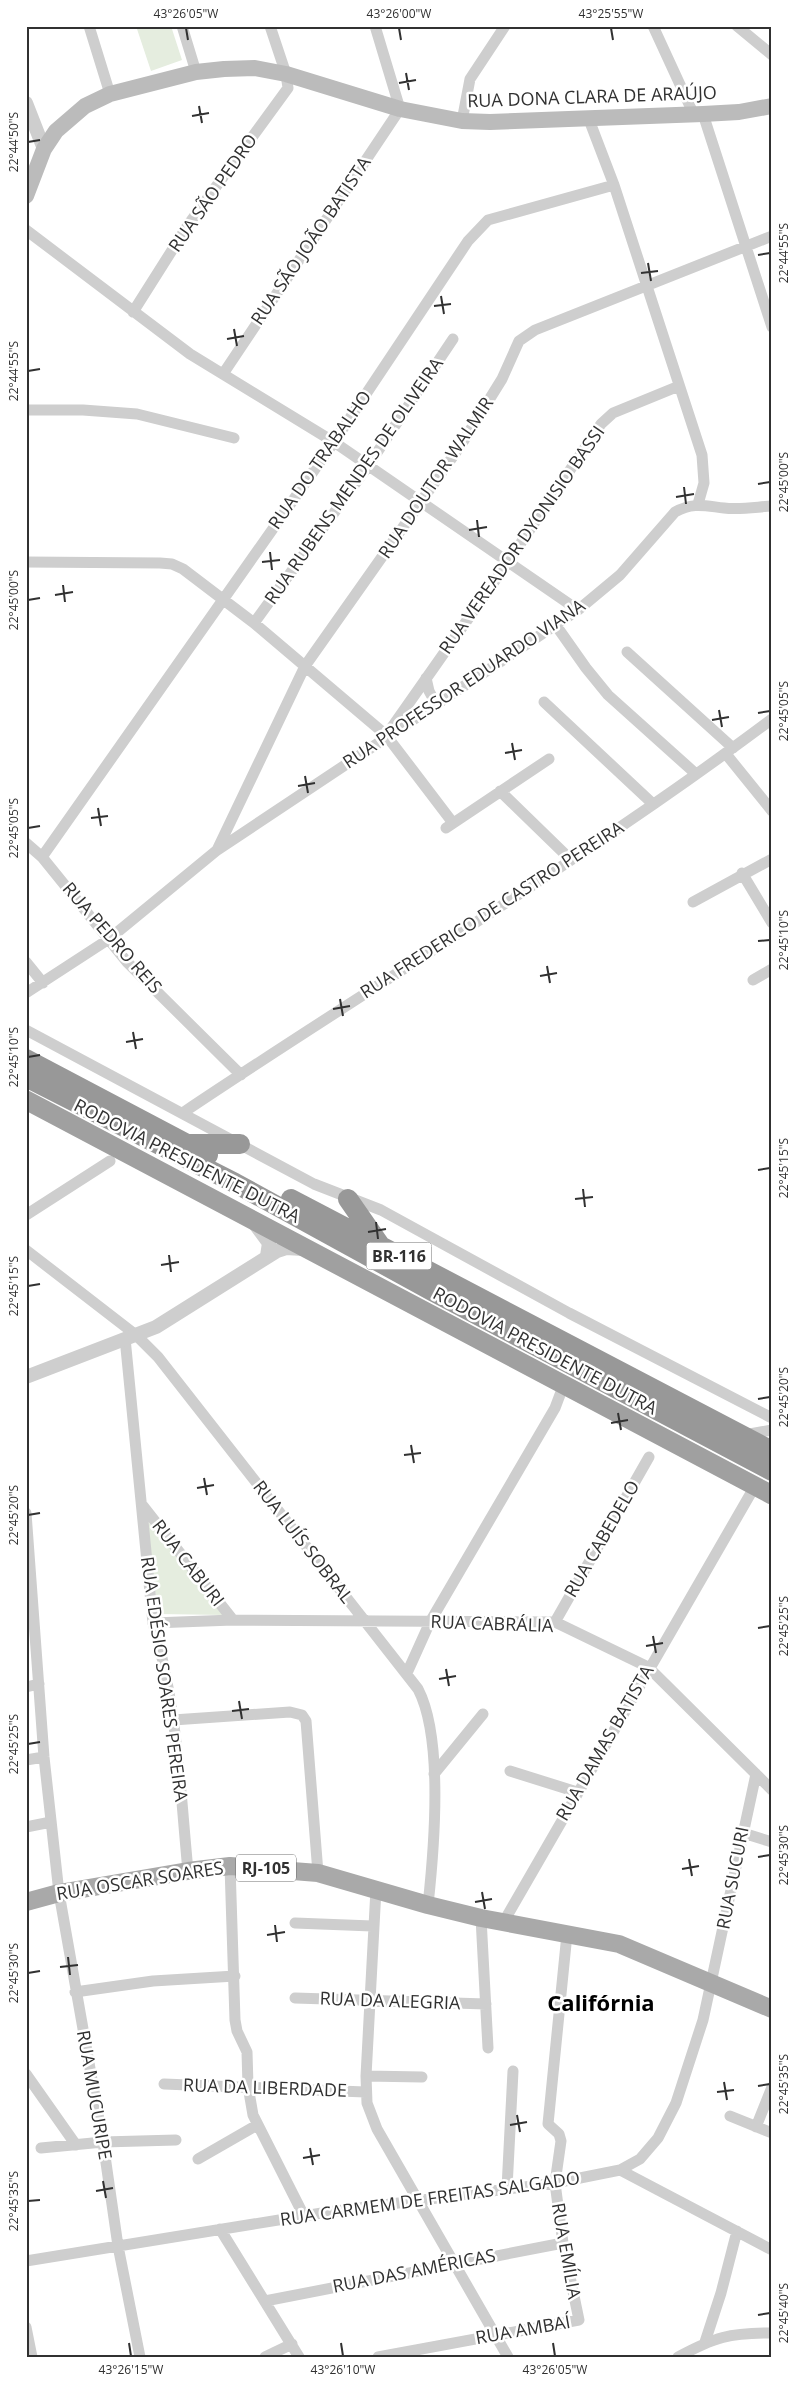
<svg xmlns="http://www.w3.org/2000/svg" width="798" height="2383" viewBox="0 0 798 2383" font-family="'Open Sans',sans-serif">
<rect width="100%" height="100%" fill="#fff"/>
<path fill="#e5eddf" d="M136,26H171L182,60L151,71Z
M146,1519L224,1615L158,1614Z"/>
<g fill="none" stroke-linecap="round" stroke-linejoin="round">
<path stroke="#cecece" stroke-width="11" d="M89,26L110,94
M182,26L196,72
M653,26L694,115
M737,26L772,55
M703,114L772,327
M588,117L614,185L702,455L704,483L698,504
M462,121L470,79L505,26
M26,230L190,354L334,442L578,610
M133,312L188,225L288,88L286,74L270,26
M223,374L400,109L375,26
M26,410H83L137,414L234,438
M26,562L160,563L172,564L183,569L254,623L386,735L453,823
M254,623L368,466L453,339
M555,624L586,668L608,695L696,774
M627,652L733,748
M426,678L429,691L436,704
M544,702L653,804
M390,730L508,562L601,424L613,413L679,386
M726,754L772,811
M500,791L571,860
M446,828L549,759
M26,843L42,857L127,962L241,1075
M217,850L305,666L461,445L502,379L519,341L535,330L772,236
M42,857L334,442L468,241L488,220L614,185
M742,873L772,923
M693,902L772,859
M26,962L43,983
M753,980L772,969
M26,993L109,939L216,851L578,610L620,575L675,512C693,502 705,506 724,508C740,510 756,507 772,506
M26,1030L314,1184L381,1210L569,1313L770,1417
M184,1112C379,981 583,861 772,719
M26,1215L110,1161
M26,1250L136,1335L158,1357L418,1689C444,1739 434,1850 428,1905
M125,1338L153,1623C177,1703 180,1788 188,1871
M744,1435L772,1430
M143,1506L233,1620
M26,1513L44,1757L59,1893L103,2142L118,2246L140,2357
M555,1622L649,1457
M153,1623L233,1620L555,1622L648,1667L772,1790
M407,1673L430,1622L555,1408L564,1384
M26,1687L39,1684
M173,1720L290,1712L302,1715L306,1721L318,1873
M26,1760L44,1757
M510,1771L577,1792
M434,1774L483,1714
M26,1827L51,1822
M743,1833L772,1842
M230,1866L235,2020L237,2031L247,2052L248,2086L253,2115L304,2216
M376,1889L366,2076L367,2103L377,2129L508,2357
M481,1918L488,2048
M295,1923L372,1926
M503,1923L755,1486
M75,1992L153,1981L235,1976
M295,1998L486,2004
M26,2074L76,2145
M366,2076L422,2077
M164,2084L365,2092
M730,2116L772,2133
M756,2127L772,2087
M41,2148L103,2142L176,2140
M198,2159L257,2125
M620,2170L772,2250
M507,2188L513,2071
M220,2229L299,2357
M26,2261L328,2212L555,2183L620,2170L640,2159L658,2138L676,2103L703,2020L756,1774
M265,2301L563,2243
M26,2327L32,2357
M705,2342L721,2293L737,2231
M265,2357L292,2344
M378,2357L579,2320L563,2243L555,2183L561,2141L559,2134L548,2124L567,1934
M678,2357C715,2337 729,2333 772,2333"/>
<path stroke="#cecece" stroke-width="14" d="M26,103L44,149
M255,1224L269,1243L267,1256
M26,1377L156,1327L277,1251L286,1248L303,1249"/>
<path stroke="#bbb" stroke-width="16" d="M26,196L44,149L56,131L85,106L110,94L196,72L224,69L255,68L286,74L400,109L462,121L490,122L703,114L739,112L772,106"/>
<path stroke="#a9a9a9" stroke-width="18" d="M26,1902L59,1893L188,1871L230,1866L318,1873L428,1905L481,1918L619,1944L772,2009"/>
<path stroke="#a0a0a0" stroke-width="19" d="M26,1100L772,1495"/>
<path stroke="#989898" stroke-width="20" d="M26,1059L208,1155
M26,1077L235,1183L432,1291L772,1471
M190,1144H240
M291,1199L772,1451
M348,1199L380,1245"/>
</g>
<path fill="none" stroke="#313131" stroke-width="2" d="M186,28L188,40M399,28L401,40M611,28L613,40M406,73L409,90M399,83L416,80M199,106L202,123M192,116L209,113M28,142L40,140M758,255L770,253M648,263L651,281M641,273L658,271M441,296L444,314M434,306L451,304M234,329L237,346M227,339L244,336M28,371L40,369M758,484L770,482M684,487L686,504M676,497L694,494M477,520L479,537M469,530L487,527M270,552L272,570M262,562L280,560M63,585L65,602M55,595L73,592M28,600L40,598M719,710L722,727M758,713L770,711M712,720L729,717M512,743L515,760M505,753L522,750M305,776L308,793M298,786L315,783M98,808L101,826M91,818L108,816M28,828L40,826M758,941L770,940M547,966L550,983M540,976L557,973M340,999L343,1016M333,1009L350,1006M133,1032L136,1049M126,1042L143,1039M28,1057L40,1055M758,1170L770,1168M583,1189L585,1207M575,1199L593,1197M376,1222L378,1239M368,1232L386,1229M169,1255L171,1272M161,1265L179,1262M28,1286L40,1284M758,1399L770,1397M618,1413L621,1430M611,1423L628,1420M411,1445L414,1463M404,1455L421,1453M204,1478L207,1495M197,1488L214,1485M28,1515L40,1513M758,1628L770,1626M653,1636L656,1653M646,1646L663,1643M446,1669L449,1686M439,1679L456,1676M239,1701L242,1719M232,1711L249,1709M28,1744L40,1742M758,1857L770,1855M689,1859L692,1876M682,1869L699,1866M482,1892L485,1909M475,1902L492,1899M275,1925L277,1942M267,1935L285,1932M68,1957L70,1975M60,1967L78,1965M28,1973L40,1971M724,2082L727,2100M758,2086L770,2084M717,2092L734,2090M517,2115L520,2132M510,2125L527,2122M310,2148L313,2165M303,2158L320,2155M103,2181L106,2198M96,2191L113,2188M28,2201L40,2200M758,2315L770,2313M129,2343L131,2356M341,2343L343,2356M553,2343L555,2356"/>
<g text-anchor="middle" stroke-width="5" stroke-linejoin="round" paint-order="stroke">
<g fill="#fff" stroke="#6f6f6f" stroke-width="1">
<rect x="366.5" y="1242.5" width="65" height="27" rx="4"/>
<rect x="236" y="1854.5" width="60" height="27" rx="4"/>
</g>
<g font-size="16" font-weight="bold" fill="#313131">
<text x="399" y="1262">BR-116</text>
<text x="266" y="1874">RJ-105</text>
</g>
<g font-size="18" fill="#313131" stroke="#fff">
<text transform="translate(592 97) rotate(-2)" y="6">RUA DONA CLARA DE ARAÚJO</text>
<text transform="translate(213 193) rotate(-55)" y="6">RUA SÃO PEDRO</text>
<text transform="translate(311 241) rotate(-56)" y="6">RUA SÃO JOÃO BATISTA</text>
<text transform="translate(320 460) rotate(-55)" y="6">RUA DO TRABALHO</text>
<text transform="translate(436 478) rotate(-56)" y="6">RUA DOUTOR WALMIR</text>
<text transform="translate(354 481) rotate(-55)" y="6">RUA RUBENS MENDES DE OLIVEIRA</text>
<text transform="translate(522 540) rotate(-55)" y="6">RUA VEREADOR DYONISIO BASSI</text>
<text transform="translate(464 684) rotate(-34)" y="6">RUA PROFESSOR EDUARDO VIANA</text>
<text transform="translate(492 910) rotate(-33)" y="6">RUA FREDERICO DE CASTRO PEREIRA</text>
<text transform="translate(112 938) rotate(49)" y="6">RUA PEDRO REIS</text>
<text transform="translate(187 1161) rotate(27)" y="6">RODOVIA PRESIDENTE DUTRA</text>
<text transform="translate(545 1351) rotate(28)" y="6">RODOVIA PRESIDENTE DUTRA</text>
<text transform="translate(602 1539) rotate(-60)" y="6">RUA CABEDELO</text>
<text transform="translate(303 1542) rotate(52)" y="6">RUA LUÍS SOBRAL</text>
<text transform="translate(188 1563) rotate(52)" y="6">RUA CABURI</text>
<text transform="translate(492 1624) rotate(2)" y="6">RUA CABRÁLIA</text>
<text transform="translate(164 1679) rotate(82)" y="6">RUA EDÉSIO SOARES PEREIRA</text>
<text transform="translate(605 1743) rotate(-60)" y="6">RUA DAMAS BATISTA</text>
<text transform="translate(733 1878) rotate(-79)" y="6">RUA SUCURI</text>
<text transform="translate(140 1881) rotate(-9)" y="6">RUA OSCAR SOARES</text>
<text transform="translate(390 2001) rotate(2)" y="6">RUA DA ALEGRIA</text>
<text transform="translate(265 2088) rotate(2)" y="6">RUA DA LIBERDADE</text>
<text transform="translate(94 2095) rotate(80)" y="6">RUA MUCURIPE</text>
<text transform="translate(430 2199) rotate(-8)" y="6">RUA CARMEM DE FREITAS SALGADO</text>
<text transform="translate(566 2251) rotate(80)" y="6">RUA EMÍLIA</text>
<text transform="translate(414 2271) rotate(-11)" y="6">RUA DAS AMÉRICAS</text>
<text transform="translate(523 2330) rotate(-10)" y="6">RUA AMBAÍ</text>
</g>
<g font-size="22" font-weight="bold" fill="#000" stroke="#fff">
<text x="601" y="2011">Califórnia</text>
</g>
</g>
<rect width="798" height="2383" fill="none" stroke="#ffffff" stroke-width="55"/>
<rect x="28" y="28" width="742" height="2328" fill="none" stroke="#313131" stroke-width="2"/>
<g font-size="12" text-anchor="middle" fill="#313131">
<text x="186" y="18">43°26'05"W</text>
<text x="399" y="18">43°26'00"W</text>
<text x="611" y="18">43°25'55"W</text>
<text transform="translate(14 142) rotate(-90)" y="4">22°44'50"S</text>
<text transform="translate(784 253) rotate(-90)" y="4">22°44'55"S</text>
<text transform="translate(14 371) rotate(-90)" y="4">22°44'55"S</text>
<text transform="translate(784 482) rotate(-90)" y="4">22°45'00"S</text>
<text transform="translate(14 600) rotate(-90)" y="4">22°45'00"S</text>
<text transform="translate(784 711) rotate(-90)" y="4">22°45'05"S</text>
<text transform="translate(14 828) rotate(-90)" y="4">22°45'05"S</text>
<text transform="translate(784 940) rotate(-90)" y="4">22°45'10"S</text>
<text transform="translate(14 1057) rotate(-90)" y="4">22°45'10"S</text>
<text transform="translate(784 1168) rotate(-90)" y="4">22°45'15"S</text>
<text transform="translate(14 1286) rotate(-90)" y="4">22°45'15"S</text>
<text transform="translate(784 1397) rotate(-90)" y="4">22°45'20"S</text>
<text transform="translate(14 1515) rotate(-90)" y="4">22°45'20"S</text>
<text transform="translate(784 1626) rotate(-90)" y="4">22°45'25"S</text>
<text transform="translate(14 1744) rotate(-90)" y="4">22°45'25"S</text>
<text transform="translate(784 1855) rotate(-90)" y="4">22°45'30"S</text>
<text transform="translate(14 1973) rotate(-90)" y="4">22°45'30"S</text>
<text transform="translate(784 2084) rotate(-90)" y="4">22°45'35"S</text>
<text transform="translate(14 2201) rotate(-90)" y="4">22°45'35"S</text>
<text transform="translate(784 2313) rotate(-90)" y="4">22°45'40"S</text>
<text x="131" y="2374">43°26'15"W</text>
<text x="343" y="2374">43°26'10"W</text>
<text x="555" y="2374">43°26'05"W</text>
</g>
</svg>
